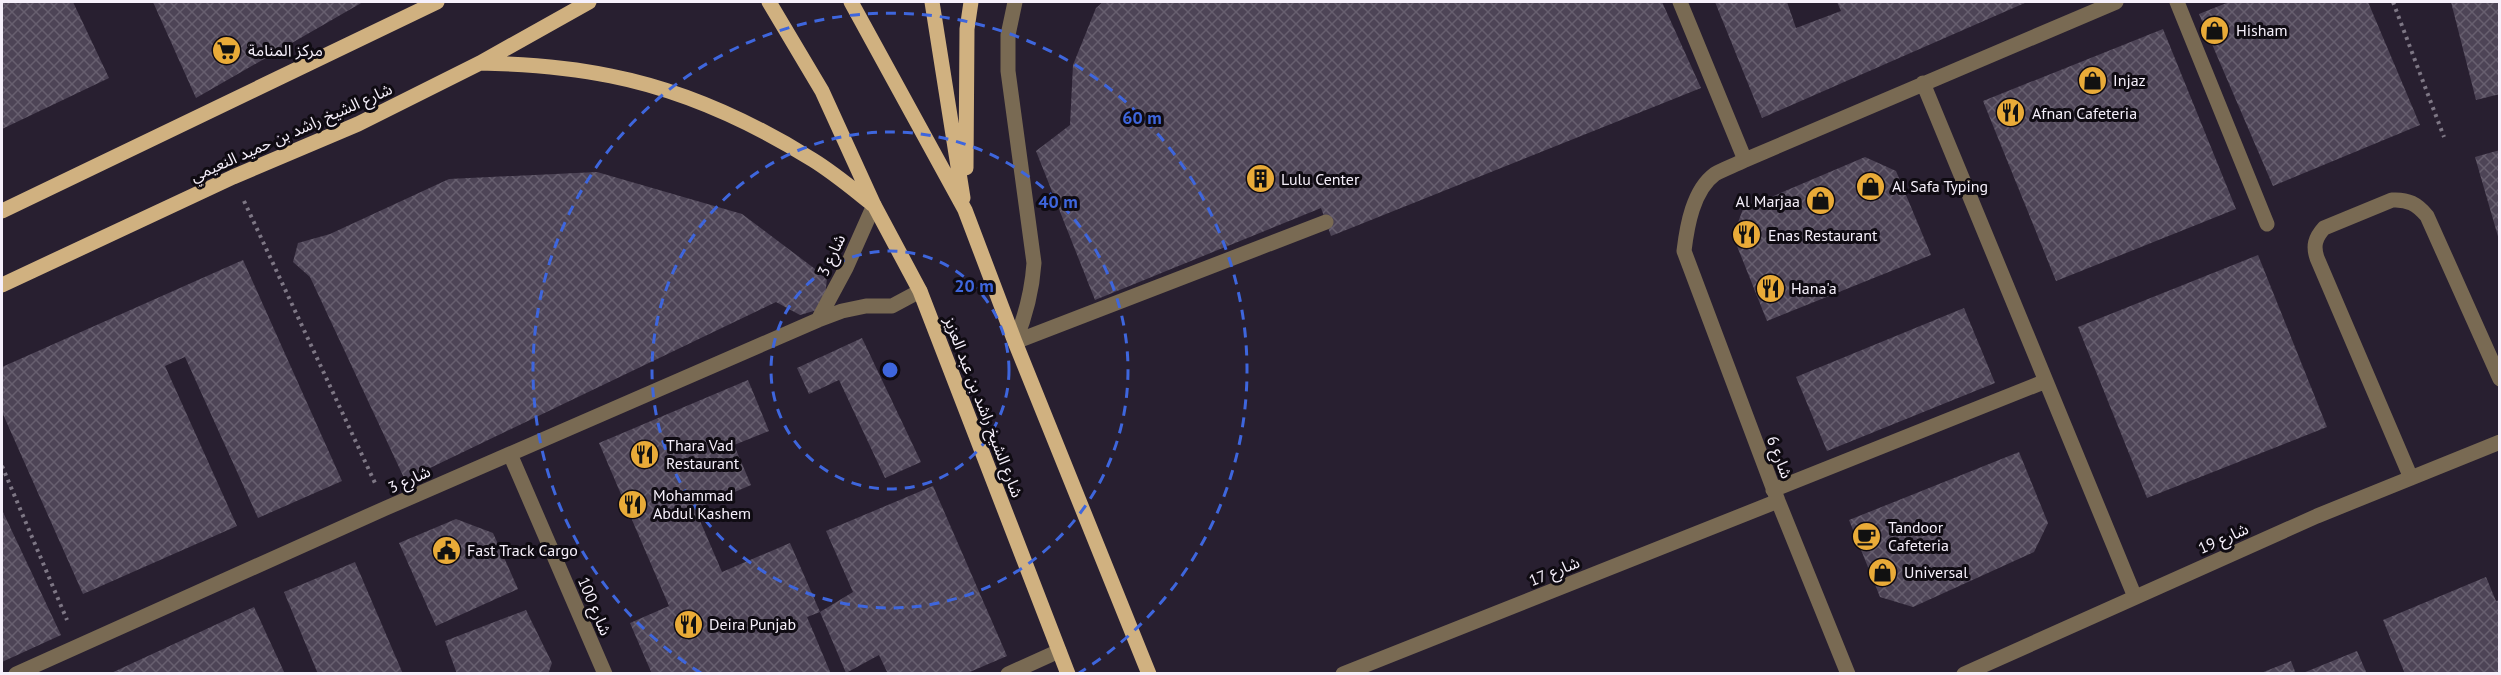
<svg xmlns="http://www.w3.org/2000/svg" width="2501" height="675" viewBox="0 0 2501 675" font-family="'PT Sans','Noto Sans Arabic',sans-serif">
<defs>
<pattern id="building-cross-hatch" width="8" height="8" patternUnits="userSpaceOnUse" patternTransform="scale(1.5)"><rect width="8" height="8" fill="#4d4456"/><path d="M0 0l8 8M0 8l8-8" fill="none" stroke="#675f6f"/></pattern>
</defs>
<rect width="100%" height="100%" fill="#281f30"/>
<path fill="url(#building-cross-hatch)" d="M2,2H73L109,78L2,129Z
M153,2H363L196,98Z
M1103,2H1662L1701,88L1331,236L1321,208L1095,300L1036,151L1070,125L1073,65L1096,8Z
M1715,2H1787L1796,28L1841,11L1837,2H2027L1762,118Z
M2229,2H2368L2420,125L2273,186L2199,14Z
M2451,2H2500V94L2476,100Z
M2163,29L2236,209L2056,281L1983,101Z
M2500,150V240H2499L2475,157Z
M1865,157L1896,171L1931,255L1767,321L1733,236L1743,209Z
M597,172L742,214L827,278L824,308L800,315L776,302L405,480L310,277L293,262L298,243L330,234L449,179Z
M2258,255L2327,427L2147,498L2078,327Z
M243,260L342,481L258,518L185,357L165,366L237,526L83,594L2,412V367Z
M1964,308L1995,383L1827,451L1796,377Z
M862,338L921,462L885,478L839,380L809,394L797,368Z
M748,380L769,431L734,445L751,485L695,509L722,572L790,543L820,612L807,617L831,674H652L630,623L669,606L599,443Z
M2019,452L2048,523L2034,552L1913,607L1880,597L1849,520Z
M933,486L1007,656L965,674H888L879,655L846,673L820,612L853,592L826,531Z
M2,510L61,635L2,662Z
M456,519L493,533L518,589L436,626L399,543Z
M355,562L403,674H318L284,592Z
M2486,577L2496,601L2500,600V674H2405L2383,620Z
M254,607L285,674H109Z
M526,610L552,663L548,674H457L445,641Z
M2357,651L2367,674H2303V673Z
M2291,661L2296,674H2261V673Z"/>
<g fill="none" stroke-linecap="round" stroke-linejoin="round">
<path stroke="#7e7785" stroke-width="4" stroke-dasharray="3 4.5" stroke-linecap="butt" d="M2393,2L2444,137
M244,201L375,483
M2,466L67,620"/>
<path stroke="#796a53" stroke-width="15" d="M1680,2L1745,160
M2177,2L2267,224
M1923,83L2135,597
M818,320L846,268L874,205
M1015,342C1026,315 1032,292 1034,263L1008,71V35L1015,2
M1015,342L1326,222
M510,454L605,674
M2411,478L2317,258C2313,246 2315,238 2324,228L2392,200C2408,199 2417,204 2427,216L2500,379
M1773,490L2046,381
M16,674L386,508L818,320L842,311L866,306H892L920,291
M1008,674L1059,651
M1343,674L1778,501
M1848,674L1778,501L1684,251C1687,226 1693,190 1715,174C1724,169 1735,165 1745,160L2116,2
M1964,674L2317,516L2500,442"/>
<path stroke="#d0b180" stroke-width="15" d="M769,2L822,91L874,205L920,291L1068,674
M851,2L965,210L1015,342L1149,674
M932,2L963,198
M480,63C524,64 568,67 611,76C682,90 752,122 813,160C834,173 853,189 872,204
M966,168L967,29L971,2
M2,211L437,2
M2,285L233,177L358,124L480,63L589,2"/>
</g>
<g fill="none" stroke="#3e66dd" stroke-width="3" stroke-dasharray="10 8">
<circle cx="890" cy="370" r="119"/>
<circle cx="890" cy="370" r="238"/>
<path d="M701 673A357 357 0 1 1 1079 673"/>
</g>
<defs>
<symbol id="shop-disc" viewBox="-11 -11 22 22"><circle r="9.5" fill="#e9ab38" stroke="#0f0b12"/><path d="M-5-2.5h2.3a2.7 3.5 0 0 1 5.4 0H5L5.5 6h-11ZM-1.5-2.5h3a1.5 2.3 0 0 0-3 0Z" fill="#111"/></symbol>
<symbol id="supermarket-disc" viewBox="-11 -11 22 22"><circle r="9.5" fill="#e9ab38" stroke="#0f0b12"/><path d="M-6-5.5h2.5l.6 2H6L4.5 2H-2.5L-4.4-4H-6ZM-1.5 3.2a1.3 1.3 0 1 0 .1 0ZM3 3.2a1.3 1.3 0 1 0 .1 0Z" fill="#111"/></symbol>
<symbol id="restaurant-disc" viewBox="-11 -11 22 22"><circle r="9.5" fill="#e9ab38" stroke="#0f0b12"/><path d="M-5-6h1v4h1v-4h1v4h1v-4h1v5L-1.5 .5V6h-2V.5L-5-1ZM5-6V6H3V1.5H1.5Q1.5-4 5-6Z" fill="#111"/></symbol>
<symbol id="building-disc" viewBox="-11 -11 22 22"><circle r="9.5" fill="#e9ab38" stroke="#0f0b12"/><path d="M-4-6H4V6H1V3H-1V6H-4ZM-2.5-4.3h1.7v1.8h-1.7ZM.8-4.3h1.7v1.8H.8ZM-2.5-1h1.7V.8h-1.7ZM.8-1h1.7V.8H.8Z" fill="#111"/></symbol>
<symbol id="cafe-disc" viewBox="-11 -11 22 22"><circle r="9.5" fill="#e9ab38" stroke="#0f0b12"/><path d="M-5.5-4.5H6V0H3Q3 3.5 0 3.5H-2.5Q-5.5 3.5-5.5 0ZM3-3.2v2h1.7v-2ZM-6 4.5H4V6H-6Z" fill="#111"/></symbol>
<symbol id="civic-disc" viewBox="-11 -11 22 22"><circle r="9.5" fill="#e9ab38" stroke="#0f0b12"/><path d="M-.6-6.5H3V-4.5H.6V-3L4-1V1h2V6H-6V1h2V-1L-.6-3ZM-1.2 2.5V6h2.4V2.5Z" fill="#111"/></symbol>
</defs>
<g fill-rule="evenodd">
<use href="#shop-disc" x="2198" y="14" width="33" height="33"/>
<use href="#supermarket-disc" x="210" y="34" width="33" height="33"/>
<use href="#shop-disc" x="2076" y="64" width="33" height="33"/>
<use href="#restaurant-disc" x="1994" y="96" width="33" height="33"/>
<use href="#building-disc" x="1244" y="162" width="33" height="33"/>
<use href="#shop-disc" x="1854" y="170" width="33" height="33"/>
<use href="#shop-disc" x="1804" y="184" width="33" height="33"/>
<use href="#restaurant-disc" x="1730" y="218" width="33" height="33"/>
<use href="#restaurant-disc" x="1754" y="272" width="33" height="33"/>
<use href="#restaurant-disc" x="628" y="438" width="33" height="33"/>
<use href="#restaurant-disc" x="616" y="488" width="33" height="33"/>
<use href="#cafe-disc" x="1850" y="520" width="33" height="33"/>
<use href="#civic-disc" x="430" y="534" width="33" height="33"/>
<use href="#shop-disc" x="1866" y="556" width="33" height="33"/>
<use href="#restaurant-disc" x="672" y="608" width="33" height="33"/>
</g>
<g text-anchor="middle" stroke-width="6" stroke-linejoin="round" paint-order="stroke">
<g font-size="16" fill="#f6f0fb" stroke="#0f0b12" text-anchor="start">
<text x="2236" y="36">Hisham</text>
<text x="248" y="56">مركز المنامة</text>
<text x="2113" y="86">Injaz</text>
<text x="2032" y="119">Afnan Cafeteria</text>
<text x="1281" y="185">Lulu Center</text>
<text x="1892" y="192">Al Safa Typing</text>
<text x="1800" y="207" text-anchor="end">Al Marjaa</text>
<text x="1768" y="241">Enas Restaurant</text>
<text x="1791" y="294">Hana'a</text>
<text x="666" y="451">Thara Vad<tspan x="666" dy="18">Restaurant</tspan></text>
<text x="653" y="501">Mohammad<tspan x="653" dy="18">Abdul Kashem</tspan></text>
<text x="1888" y="533">Tandoor<tspan x="1888" dy="18">Cafeteria</tspan></text>
<text x="467" y="556">Fast Track Cargo</text>
<text x="1904" y="578">Universal</text>
<text x="709" y="630">Deira Punjab</text>
</g>
<g font-size="16" fill="#f6f0fb" stroke="#0f0b12">
<text transform="translate(291 132) rotate(-24)" y="6">شارع الشيخ راشد بن حميد النعيمي</text>
<text transform="translate(831 255) rotate(-65)" y="6">شارع 3</text>
<text transform="translate(984 407) rotate(69)" y="6">شارع الشيخ راشد بن عبد العزيز</text>
<text transform="translate(1780 457) rotate(69)" y="6">شارع 6</text>
<text transform="translate(409 479) rotate(-24)" y="6">شارع 3</text>
<text transform="translate(2223 538) rotate(-24)" y="6">شارع 19</text>
<text transform="translate(1554 571) rotate(-22)" y="6">شارع 17</text>
<text transform="translate(595 606) rotate(67)" y="6">شارع 100</text>
</g>
</g>
<circle cx="890" cy="370" r="9" fill="#3e66dd" stroke="#0f0b12" stroke-width="3"/>
<g font-size="18" text-anchor="middle" font-weight="bold" fill="#3e66dd" stroke="#0f0b12" stroke-width="6" stroke-linejoin="round" paint-order="stroke">
<text x="1142" y="124">60 m</text>
<text x="1058" y="208">40 m</text>
<text x="974" y="292">20 m</text>
</g>
<rect width="2501" height="675" fill="none" stroke="#f6f0fb" stroke-width="6"/>
</svg>
